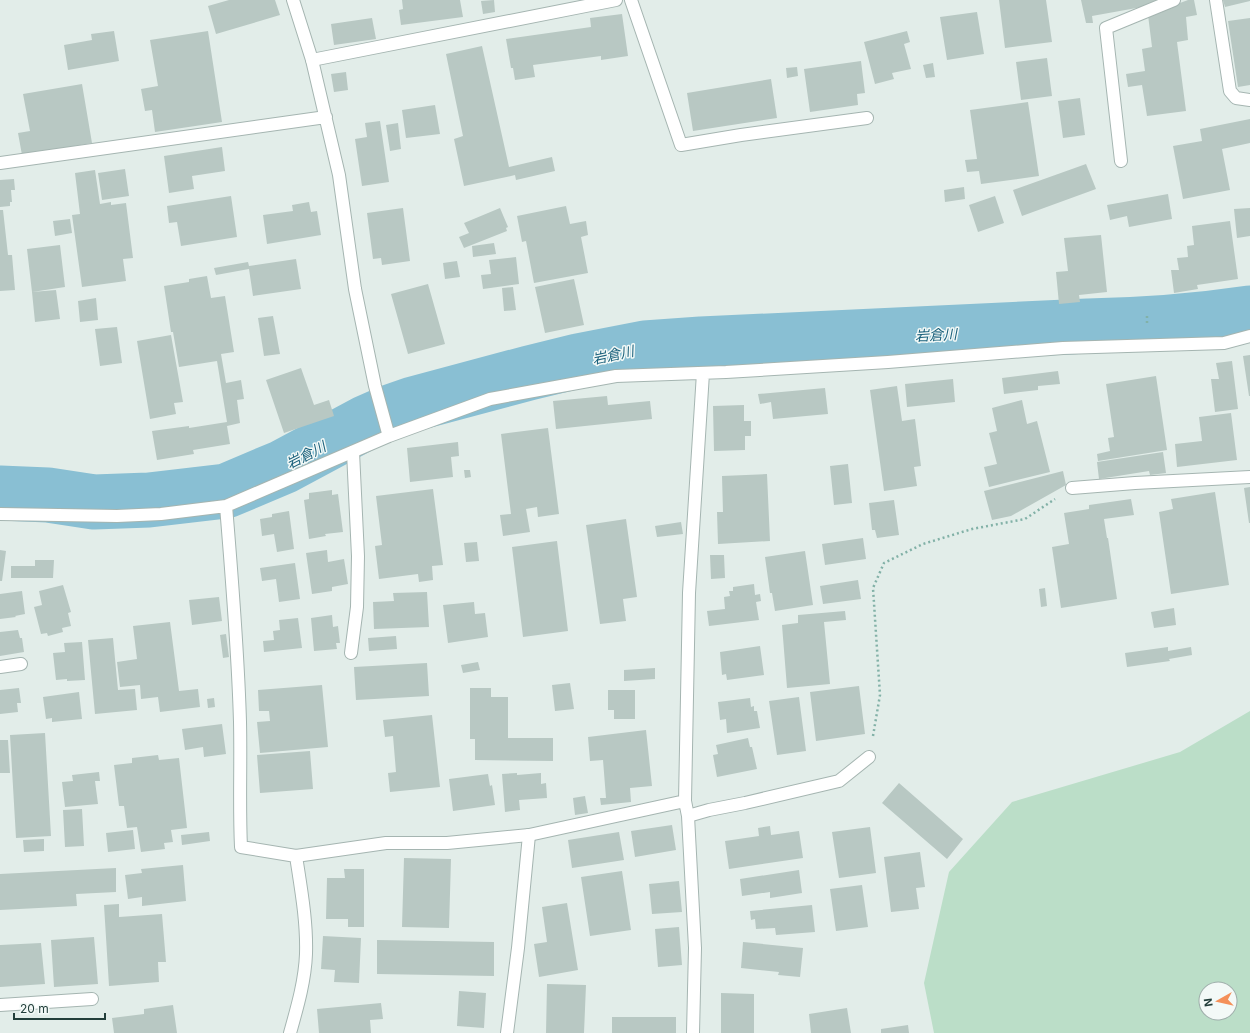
<svg xmlns="http://www.w3.org/2000/svg" width="1250" height="1033" viewBox="0 0 1250 1033" font-family="Inter,'Noto Sans JP',sans-serif">
<rect width="100%" height="100%" fill="#e2ede9"/>
<path fill="#bbdec8" fill-rule="evenodd" d="M1250,711V1033H934L924,983L949,872L1012,802L1180,752ZM1206,989H1230V1013H1206Z"/>
<g fill="none" stroke-linecap="round" stroke-linejoin="round">
<path stroke="#89bfd3" stroke-width="55" d="M0,493L48,495L94,502L149,500L226,491L283,467L365,423L390,412L413,404L529,373L578,361L645,348L701,344L1088,326C1142,325 1196,321 1250,313"/>
</g>
<path fill="#b8c8c3" d="M229,0H275L280,15L216,34L208,6Z
M402,0H460L463,17L401,25L399,10L403,9Z
M494,0L495,12L483,14L481,1Z
M999,0H1046L1052,42L1005,48Z
M1081,0H1157L1142,7L1092,16L1093,23H1086Z
M1188,0H1194L1197,15L1186,17L1188,40L1177,42L1186,111L1147,116L1142,85L1128,87L1126,74L1145,71L1142,49L1152,47L1148,15Z
M1223,0H1250V1L1225,7Z
M977,12L984,54L947,60L940,17Z
M622,14L628,56L601,60V56L533,65L535,77L515,80L513,68H511L506,39L591,27L590,18Z
M372,18L376,39L334,45L331,24Z
M1250,18V85L1238,87L1228,21Z
M114,31L119,61L68,70L64,45L92,40L91,34Z
M208,31L222,122L155,132L152,110L145,111L141,89L158,86L150,40Z
M907,31L910,42L904,44L911,69L892,73L894,79L875,84L864,42Z
M482,46L509,167L552,157L555,171L516,180L515,175L511,176L464,186L454,139L463,136L446,54Z
M1047,58L1052,96L1021,100L1016,62Z
M861,61L865,93L857,94L858,105L810,112L804,69Z
M933,63L935,77L926,78L923,65Z
M797,67L798,76L787,78L786,68Z
M346,72L348,90L334,92L331,74Z
M771,79L777,118L693,131L687,93Z
M82,84L92,143L22,155L18,133L30,131L23,94Z
M1080,98L1085,135L1063,138L1058,101Z
M1028,102L1039,176L981,184L979,171L967,172L965,160L977,159L970,110Z
M435,105L440,134L406,138L402,110Z
M1250,119V143L1222,149L1230,190L1183,199L1173,146L1202,141L1200,129Z
M380,121L389,182L362,186L355,139L367,137L365,123Z
M398,123L401,149L390,151L386,125Z
M222,147L225,171L192,176L194,189L169,193L164,156Z
M1086,164L1096,189L1022,216L1013,190Z
M125,169L129,196L102,200L98,173Z
M95,170L100,204L111,202V205L126,203L133,258L123,259L126,281L82,287L72,215L80,214L75,173Z
M14,179L15,190H11L12,202H10V206L0,207V180Z
M964,187L965,199L945,202L944,190Z
M1168,194L1172,219L1129,227L1127,216L1110,220L1107,205Z
M231,196L237,237L181,246L177,222L169,223L167,206Z
M995,196L1004,223L978,232L969,205Z
M309,202L311,212L317,211L321,235L267,244L263,215L293,211L292,205Z
M566,206L570,224L586,221L588,235L581,237L588,273L534,283L526,241L522,242L517,216Z
M403,208L410,261L382,265L381,258L373,259L367,213Z
M500,208L508,227L506,228L507,231L464,248L459,237L469,233L464,223Z
M1250,208V236L1237,238L1234,209Z
M0,210H3L8,255H12L15,290L0,291Z
M70,219L72,233L55,236L53,221Z
M1230,221L1238,279L1197,285L1198,289L1174,293L1171,270H1179L1177,258L1188,257L1187,246L1194,245L1192,226Z
M1101,235L1107,292L1079,295L1080,302L1059,304L1056,272L1068,271L1064,238Z
M494,243L496,254L473,257L472,246Z
M60,245L65,287L32,292L27,249Z
M516,257L519,284L483,289L481,275L491,274L489,260Z
M296,259L301,289L253,296L249,269L216,275L214,268L248,262L249,266Z
M457,261L460,277L445,279L443,263Z
M207,276L211,298L225,296L234,352L221,354L226,383L241,380L244,399L237,400L240,423L227,426L230,444L193,450L194,454L157,460L152,431L189,426V428L227,422L217,361L179,367L173,332H171L164,286L189,282V279Z
M574,279L584,325L545,333L535,287Z
M428,284L445,344L408,354L391,294Z
M513,287L516,310L504,311L502,288Z
M56,290L60,319L35,322L32,292Z
M96,298L98,320L80,322L78,301Z
M273,316L280,354L264,356L258,318Z
M117,327L122,363L100,366L95,329Z
M171,335L183,402L174,403L176,414L150,419L137,341Z
M1250,355V396H1249L1243,356Z
M1232,361L1238,409L1215,412L1211,379H1219L1216,363Z
M301,368L314,405L329,400L334,416L284,433L266,380Z
M1058,371L1060,384L1038,386V390L1004,394L1002,378Z
M1156,376L1167,450L1098,461L1097,454L1110,451L1108,438L1114,437L1106,384Z
M953,379L955,402L907,407L905,384Z
M897,386L902,421L915,419L921,466L914,467L917,486L884,491L870,390Z
M825,388L828,414L773,419L771,402L760,404L758,394Z
M607,396L608,405L650,401L652,419L556,429L553,401Z
M1022,400L1027,424L1037,421L1050,472L989,487L984,467L997,464L989,433L997,431L992,408Z
M744,405V421H751V436H745V450L714,451L713,406Z
M1231,413L1237,460L1177,467L1175,444L1202,441L1199,417Z
M548,428L559,514L538,517L537,507L526,509L530,532L503,536L500,515L511,514L501,434Z
M458,442L459,456L451,457L453,477L410,482L407,448Z
M1163,452L1166,473L1150,475L1149,471L1099,479L1097,462Z
M848,464L852,503L834,505L830,466Z
M464,470H470L471,477L465,478Z
M1063,471L1066,485L1011,516L992,520L984,491Z
M767,474L770,541L718,544L717,512H723L722,476Z
M1250,487V523H1249L1244,488Z
M433,489L443,565L432,566L433,580L419,582L418,574L379,579L375,546L382,545L376,496Z
M332,490V495L338,494L343,532L325,534L326,536L309,539L304,500L309,499V493Z
M1215,492L1229,585L1171,594L1159,512L1173,509L1171,499Z
M1131,499L1134,515L1104,519L1107,538H1108L1117,599L1061,608L1052,547L1069,544L1064,513L1089,509V505Z
M894,500L899,535L877,538L875,530H872L869,503Z
M289,511L294,549L277,552L274,534L262,536L260,519L272,517V514Z
M626,519L637,597L623,599L626,621L600,624L586,525Z
M681,522L683,534L657,537L655,526Z
M863,538L866,559L825,565L822,544Z
M557,541L568,631L523,637L512,547Z
M477,542L479,561L466,562L464,543Z
M0,550L6,551L2,581H0Z
M327,550L328,562L344,559L348,584L332,587V591L312,594L306,553Z
M805,551L813,605L775,611L772,593H770L765,557Z
M710,555H724L725,578L711,579Z
M35,560H54L53,578H11V566H35Z
M295,563L300,599L279,602L276,579L262,581L260,568Z
M858,580L861,599L823,604L820,586Z
M754,584L755,595L760,594L761,601L756,602L759,620L709,626L707,611L725,609L724,597L730,596L729,591H733V587Z
M63,585L71,612L68,613L71,626L62,628L63,632L48,636L47,633L41,634L34,607L42,605L39,591Z
M1045,588L1047,606L1041,607L1039,589Z
M22,591L25,614L15,616L16,617L0,619V594Z
M427,592L429,627L374,629L373,602L394,601L393,593Z
M219,597L222,621L192,625L189,600Z
M474,602L475,614L485,613L488,637L448,643L443,605Z
M1174,608L1176,625L1154,628L1151,612Z
M845,611L846,620L824,622L830,684L787,688L782,625L798,623V615Z
M332,615L333,627L338,626L340,643H336L337,649L314,651L311,618Z
M298,618L302,648L264,652L263,641L274,640L273,631L280,630L279,620Z
M170,622L179,691L198,689L200,707L160,712L158,697L141,699L140,685L120,687L117,662L137,659L133,626Z
M18,630L20,638H22L24,652L0,656V632Z
M226,634L229,657L223,658L220,635Z
M396,636L397,649L369,651L368,638Z
M113,638L118,690L135,689L137,710L95,714L88,640Z
M82,642L85,680L67,681V679L56,680L53,653L65,652L64,643Z
M760,646L764,675L727,680L726,674L722,675L720,652Z
M1168,647V651L1191,647L1192,655L1169,659L1170,661L1127,667L1125,653Z
M478,662L480,670L463,673L461,665Z
M427,663L429,696L356,700L354,667Z
M655,668V679L624,681V670Z
M570,683L574,709L555,711L552,685Z
M322,685L328,747L260,753L257,722L270,721L269,711H259L258,690Z
M859,686L865,734L816,741L810,692Z
M19,688L21,703H17L18,712L0,714V690Z
M470,688H491V697H508V738H553V761L475,760V739H470Z
M608,690H635V719H614V710H608Z
M79,692L82,719L52,722V718L46,719L43,697Z
M799,697L806,751L777,755L769,701Z
M214,698L215,707L208,708L207,699Z
M750,698L751,707L754,706V711H757L760,728L727,733L726,719L720,720L718,702Z
M432,715L440,787L390,792L388,773L396,772L393,736L385,737L383,720Z
M222,724L226,754L204,757L203,747L185,750L182,729Z
M646,730L652,786L630,788L631,802L601,805L600,798H606L603,760L590,761L588,737Z
M45,733L51,836L16,838L10,735Z
M748,738L750,747H752L757,769L717,777L713,755L718,754L716,745Z
M0,740H8L10,773H0Z
M310,751L313,789L260,793L257,755Z
M158,755L159,760L179,758L187,828L171,830L173,842L164,843L165,849L141,852L137,827L127,828L124,806H119L114,765L132,763V758Z
M99,772L100,781H95L98,804L65,807L62,782L73,781L72,775Z
M517,773V775L541,773V784L546,783L547,798L519,800L520,810L505,812L502,774Z
M488,774L490,786L492,785L495,805L453,811L449,779Z
M899,783L963,839L947,859L882,803Z
M585,796L588,813L575,815L573,798Z
M82,809L84,846L65,847L63,810Z
M672,825L676,850L635,857L631,831Z
M770,826L771,835L799,831L803,858L729,869L725,841L759,836L758,828Z
M870,827L876,873L839,878L832,832Z
M133,830L135,849L108,852L106,833Z
M209,832L210,841L182,845L181,835Z
M619,832L624,860L572,868L568,840Z
M44,839V851L24,852L23,840Z
M920,852L925,887L916,888L919,909L891,912L884,857Z
M404,858L451,859L449,928L402,927Z
M183,865L186,901L142,906V897L128,899L125,875L142,873L141,869Z
M116,868V892L76,894L77,906L0,910V874Z
M344,869H364V927H348V919H326L327,878H345Z
M799,870L802,893L770,898V892L742,896L740,879Z
M622,871L631,930L590,936L581,877Z
M679,881L682,912L652,914L649,884Z
M862,885L868,927L836,931L830,889Z
M567,903L578,970L539,977L534,944L547,942L542,907Z
M119,904V917L162,914L166,962H158L159,982L109,986L104,905Z
M812,905L815,932L776,935L775,928L756,929L755,919L751,920L750,911Z
M679,927L682,965L658,967L655,929Z
M323,936L361,938L359,983L334,982L335,970L321,969Z
M94,937L98,984L54,987L51,940Z
M377,940L494,942V976L377,974Z
M743,942L803,948L800,977L778,975L779,972L741,968Z
M41,943L45,984L0,987V945Z
M547,984L586,985L584,1033H546Z
M459,991L486,993L484,1028L457,1026Z
M721,993L754,994V1033H721Z
M381,1003L383,1019L370,1020L371,1033H319L317,1009Z
M173,1005L177,1033H114L112,1018L144,1014V1009Z
M847,1008L851,1033H811L809,1014Z
M612,1017H676V1033H612Z
M908,1025L909,1033H881V1029Z"/>
<g fill="none" stroke-linecap="round" stroke-linejoin="round">
<defs>
<path id="lane" d="M293,0L312,60L339,175L355,289L375,386L388,433
M0,163L326,117
M1072,488L1135,483L1250,477
M351,653L357,607L358,556L353,452
M0,667L21,664
M0,1005L92,999
M507,1033L518,948L529,835"/>
<path id="street" d="M631,0L681,145L741,135L867,118
M1216,0L1230,91L1236,98L1250,100
M312,60L616,0
M1121,161L1106,28L1174,0
M226,506C232,578 238,650 240,722C241,764 239,805 241,847L296,856L386,843H447L529,835L685,801
M0,514L117,516L161,514L226,506L389,436L490,399L616,376L726,372L888,362L1063,348L1224,343L1250,336
M688,816L709,810L745,803L839,781L869,757
M290,1033C297,1008 305,981 306,954C307,921 301,889 296,856
M693,1033L695,948L688,816L685,801L689,593L703,373"/>
</defs>
<use href="#lane" stroke="#a5b5b1" stroke-width="14"/>
<use href="#street" stroke="#a5b5b1" stroke-width="14"/>
<path stroke="#82b1a7" stroke-width="2.5" stroke-dasharray="2 3" stroke-linecap="butt" d="M1147,316V324
M873,736L880,695L873,588L884,563L923,544L972,529L1025,519L1055,499"/>
<use href="#lane" stroke="#fff" stroke-width="12"/>
<use href="#street" stroke="#fff" stroke-width="12"/>
</g>
<g text-anchor="middle" stroke-width="3" stroke-linejoin="round" paint-order="stroke">
<g font-size="14" font-style="italic" fill="#1a617c" stroke="#f3f9f7">
<text transform="translate(936 335) rotate(-3)" y="5">岩倉川</text>
<text transform="translate(613 355) rotate(-12)" y="5">岩倉川</text>
<text transform="translate(306 455) rotate(-27)" y="5">岩倉川</text>
</g>
</g>
<g transform="translate(1218 1001) rotate(262)"><circle r="19" fill="#f3f9f7" stroke="#9faeab"/>
<path d="M0-3L7 15L0 10L-7 15Z" fill="#f49059"/>
<text y="-6" font-size="11" font-weight="bold" text-anchor="middle" fill="#223e3a">N</text>
</g>
<path d="M14 1013v6h91v-6" fill="none" stroke="#223e3a" stroke-width="2"/>
<text x="20" y="1013" font-size="12" fill="#223e3a" stroke="#f3f9f7" stroke-width="3" paint-order="stroke">20 m</text>
</svg>
